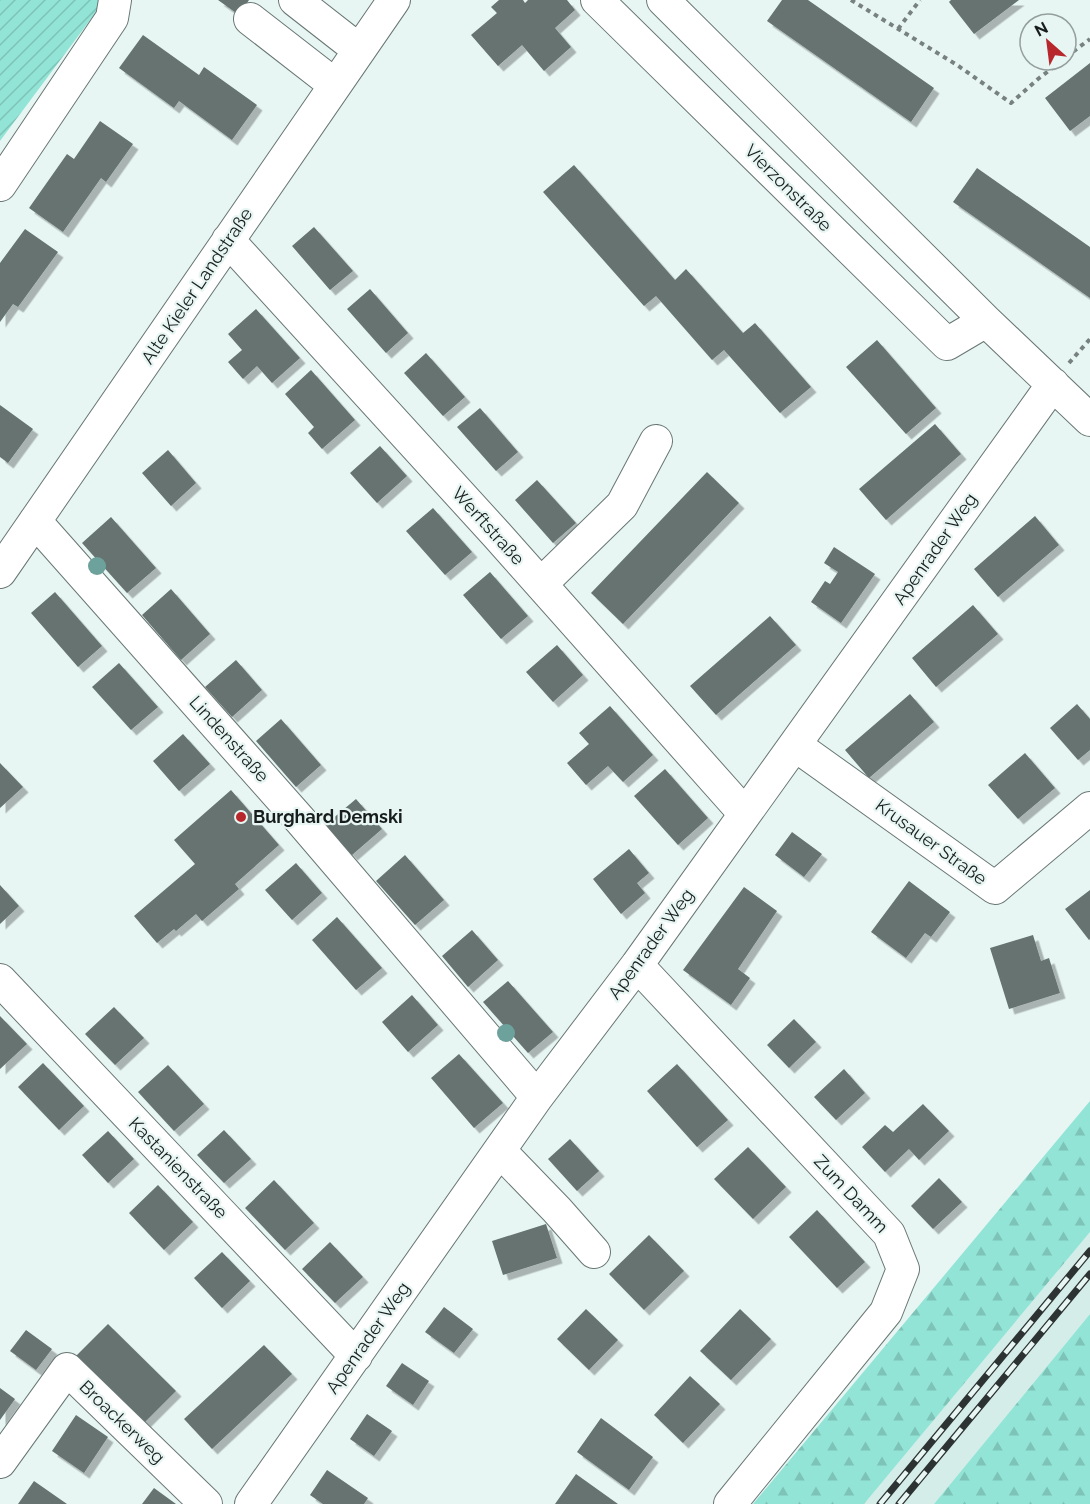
<svg xmlns="http://www.w3.org/2000/svg" width="1090" height="1504" viewBox="0 0 1090 1504" font-family="Raleway,sans-serif">
<defs>
<pattern id="forest-firs" width="22" height="20" patternUnits="userSpaceOnUse" patternTransform="scale(1.5)"><rect width="22" height="20" fill="#92e4d6"/><path d="M5 1l3.5 6h-7zM16 11l3.5 6h-7z" fill="#7dc3b7"/></pattern>
<pattern id="garden-furrows" width="10" height="10" patternUnits="userSpaceOnUse" patternTransform="scale(1.5)"><rect width="10" height="10" fill="#92e4d6"/><path d="M-1 1l2-2M0 10L10 0M9 11l2-2" fill="none" stroke="#7dc3b7"/></pattern>
<filter id="shadow"><feDropShadow dx="5.5" dy="5.5" stdDeviation="0" flood-color="#0004"/></filter>
</defs>
<rect width="100%" height="100%" fill="#e7f6f3"/>
<path fill="#d5ede8" d="M1090,1232V1314L934,1504H864Z"/>
<path fill="url(#forest-firs)" d="M1090,1101V1232L864,1504H753Z
M1090,1314V1504H934Z"/>
<path fill="url(#garden-furrows)" d="M0,0H105L0,141Z"/>
<path fill="#667371" filter="url(#shadow)" d="M218,0H249L239,15Z
M499,0H523L525,3L528,0H567L575,10L555,28L571,47L544,71L522,45L498,66L471,35L497,13L491,7Z
M782,0H808L934,88L911,122L767,21Z
M951,0H1019L974,34L949,2Z
M143,35L199,75L204,67L257,105L232,140L179,101L174,108L119,68Z
M1090,63V116L1070,131L1045,98Z
M100,121L133,144L106,182L101,178L63,232L29,208L67,154L74,159Z
M574,165L675,280L686,269L743,333L755,323L811,387L780,413L724,350L712,360L656,296L644,306L543,192Z
M977,168L1090,247V298L953,202Z
M314,227L353,271L330,290L292,246Z
M25,229L58,252L18,307L13,304L0,322V263Z
M370,289L408,333L386,353L347,309Z
M256,309L300,358L272,383L257,366L243,379L228,362L242,350L228,334Z
M877,340L936,408L906,434L846,367Z
M426,353L465,397L443,416L404,373Z
M311,370L355,420L322,449L308,433L314,427L285,394Z
M0,405L33,429L8,463L0,457Z
M480,408L518,452L496,471L457,427Z
M935,424L961,454L886,520L859,489Z
M380,446L407,476L377,503L350,473Z
M168,450L196,483L171,506L142,473Z
M707,472L739,503L623,624L591,593Z
M537,480L576,523L553,543L515,500Z
M433,508L472,552L445,575L406,531Z
M1035,516L1059,545L998,597L974,569Z
M111,517L156,568L127,593L82,543Z
M834,547L875,574L841,623L811,602L825,581L830,584L838,572L824,563Z
M490,572L528,616L501,639L463,595Z
M171,589L210,634L181,660L142,615Z
M55,592L102,646L78,667L31,613Z
M973,605L998,634L936,687L912,658Z
M770,616L796,645L716,715L690,686Z
M557,645L583,675L553,702L526,672Z
M236,660L262,690L232,717L205,687Z
M119,663L158,707L131,730L92,687Z
M910,694L934,722L869,778L845,750Z
M1077,704L1090,719V750L1078,760L1050,728Z
M610,706L653,755L623,782L608,766L586,785L567,763L589,744L579,733Z
M281,719L321,765L296,787L256,741Z
M183,734L210,764L179,791L153,761Z
M1025,753L1055,788L1018,819L988,785Z
M0,763L23,787L0,808Z
M665,769L708,818L678,845L634,796Z
M231,790L279,845L235,884L239,889L202,921L196,914L176,931L174,929L157,943L134,916L195,864L174,840Z
M356,799L382,829L352,855L325,825Z
M792,832L822,854L804,877L775,855Z
M629,849L649,873L637,883L645,893L621,914L593,879Z
M405,855L444,900L415,925L376,881Z
M296,863L322,893L292,920L265,890Z
M909,881L950,912L931,937L925,933L906,958L871,932Z
M0,885L19,906L0,924Z
M744,887L777,911L738,969L750,978L731,1005L683,970Z
M1090,890V939L1089,940L1065,909Z
M337,917L382,968L356,990L312,940Z
M472,930L498,960L468,987L442,956Z
M1033,935L1041,961L1049,958L1060,993L1009,1009L990,948Z
M508,981L553,1032L528,1053L483,1002Z
M412,995L438,1025L408,1052L382,1022Z
M114,1007L144,1038L115,1065L85,1034Z
M0,1016L27,1044L0,1069Z
M794,1019L816,1042L789,1068L767,1045Z
M459,1054L503,1103L474,1128L431,1078Z
M43,1063L84,1106L59,1130L18,1087Z
M677,1064L728,1120L697,1147L647,1091Z
M168,1065L204,1104L174,1131L138,1092Z
M844,1069L865,1093L836,1120L814,1097Z
M923,1104L949,1131L919,1160L909,1149L885,1172L862,1147L885,1125L893,1132Z
M224,1130L251,1159L224,1183L197,1155Z
M108,1131L134,1159L108,1183L82,1155Z
M570,1139L599,1171L577,1191L548,1159Z
M748,1147L786,1187L753,1219L714,1179Z
M939,1178L962,1202L933,1229L911,1206Z
M274,1180L314,1223L285,1250L245,1208Z
M158,1185L193,1222L164,1250L129,1213Z
M817,1210L865,1262L837,1288L789,1237Z
M546,1224L557,1258L503,1275L492,1241Z
M649,1235L684,1271L644,1310L609,1274Z
M330,1242L363,1277L335,1303L302,1269Z
M222,1252L250,1281L222,1308L194,1278Z
M444,1307L473,1329L454,1353L425,1332Z
M586,1309L618,1340L589,1370L557,1339Z
M740,1309L771,1339L731,1380L700,1351Z
M108,1324L176,1391L144,1423L76,1356Z
M26,1330L52,1349L36,1370L10,1351Z
M264,1345L292,1374L212,1449L184,1419Z
M402,1363L429,1381L413,1405L386,1386Z
M690,1376L720,1404L683,1443L654,1415Z
M0,1388L15,1399L0,1420Z
M367,1414L392,1431L374,1456L350,1439Z
M76,1415L108,1437L84,1473L52,1451Z
M601,1418L653,1457L629,1490L577,1452Z
M327,1470L368,1498L364,1504H323L310,1495Z
M576,1474L618,1504H555Z
M34,1481L67,1504H18Z
M154,1488L176,1504H142Z"/>
<g fill="none" stroke-linecap="round" stroke-linejoin="round">
<defs>
<path id="minor" d="M295,0L359,50
M597,0L947,344L986,321
M663,0L986,321L1090,420
M250,19L335,85
M0,185L112,18L115,0
M228,240L497,535L745,814
M35,521L301,821L537,1097
M0,572L394,0
M541,584L622,505L656,441
M795,745L995,888L1090,808
M637,965L889,1234L903,1269L886,1312L730,1504
M0,980L356,1356
M500,1151L557,1210L594,1252
M0,1462L67,1369L206,1504
M251,1504L537,1097L637,965L1053,384"/>
</defs>
<use href="#minor" stroke="#697774" stroke-width="34"/>
<path stroke="#77817f" stroke-width="4" stroke-dasharray="4.5 4.5" stroke-linecap="butt" d="M851,0L957,65L1011,103L1038,79L1063,60
M898,29L920,0
M1066,57L1090,39
M1069,363L1090,339"/>
<use href="#minor" stroke="#fff" stroke-width="32"/>
<defs>
<path id="rail" d="M880,1504L1090,1251
M899,1504L1090,1274"/>
</defs>
<use href="#rail" stroke="#2c3332" stroke-width="7"/>
<use href="#rail" stroke="#e7f6f3" stroke-width="4.5" stroke-dasharray="14" stroke-linecap="butt"/>
</g>
<g fill="#6da19b">
<circle cx="97" cy="566" r="9"/>
<circle cx="506" cy="1033" r="9"/>
</g>
<circle fill="#b7272c" stroke="#e7f6f3" stroke-width="2" cx="241" cy="817" r="6"/>
<g text-anchor="middle" stroke-width="4.5" stroke-linejoin="round" paint-order="stroke">
<g font-size="18" fill="#171d1c" stroke="#e7f6f3">
<text transform="translate(788 188) rotate(45)" y="6">Vierzonstraße</text>
<text transform="translate(197 286) rotate(-56)" y="6">Alte Kieler Landstraße</text>
<text transform="translate(488 526) rotate(48)" y="6">Werftstraße</text>
<text transform="translate(935 549) rotate(-55)" y="6">Apenrader Weg</text>
<text transform="translate(229 739) rotate(48)" y="6">Lindenstraße</text>
<text transform="translate(931 842) rotate(36)" y="6">Krusauer Straße</text>
<text transform="translate(651 944) rotate(-54)" y="6">Apenrader Weg</text>
<text transform="translate(178 1168) rotate(46)" y="6">Kastanienstraße</text>
<text transform="translate(851 1194) rotate(47)" y="6">Zum Damm</text>
<text transform="translate(368 1338) rotate(-55)" y="6">Apenrader Weg</text>
<text transform="translate(122 1422) rotate(44)" y="6">Broackerweg</text>
</g>
<g font-size="18" font-weight="bold" fill="#171d1c" stroke="#e7f6f3" text-anchor="start">
<text x="253" y="823">Burghard Demski</text>
</g>
</g>
<g transform="translate(1048 42) rotate(332)"><circle r="28" fill="#e7f6f3" stroke="#949f9d" stroke-width="1.5"/>
<path d="M0-4.5L10 22L0 15L-10 22Z" fill="#b7272c"/>
<text y="-9" font-size="16" font-weight="bold" text-anchor="middle" fill="#171d1c">N</text>
</g>
</svg>
